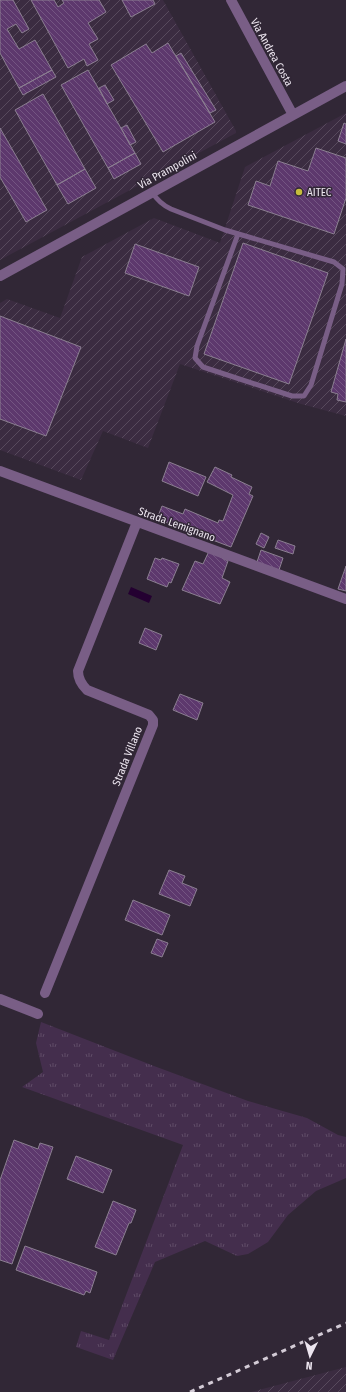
<svg xmlns="http://www.w3.org/2000/svg" width="346" height="1392" viewBox="0 0 346 1392" font-family="'Fira Sans Condensed',sans-serif">
<defs>
<pattern id="industrial-furrows" width="10" height="10" patternUnits="userSpaceOnUse"><rect width="10" height="10" fill="#3b2c41"/><path d="M-1 1l2-2M0 10L10 0M9 11l2-2" fill="none" stroke="#584a5d"/></pattern>
<pattern id="grass-tufts" width="24" height="20" patternUnits="userSpaceOnUse"><rect width="24" height="20" fill="#442e4d"/><path d="M3 7l-1-3M5 7V3M7 7l1-3M15 17l-1-3M17 17v-4M19 17l1-3" fill="none" stroke="#5f4c67"/></pattern>
<pattern id="building-back-hatch" width="6" height="6" patternUnits="userSpaceOnUse"><rect width="6" height="6" fill="#5d386d"/><path d="M-1 5l2 2M0 0l6 6M5-1l2 2" fill="none" stroke="#745582"/></pattern>
</defs>
<rect width="100%" height="100%" fill="#312736"/>
<path fill="url(#industrial-furrows)" d="M0,0H163L236,131V133L0,260Z
M346,113V416L301,404L180,364L148,448L103,431L81,480L0,450V303L7,299L60,318L82,257L154,218L220,243L245,167Z
M346,1367V1392H251Z"/>
<path fill="url(#grass-tufts)" d="M41,1022L154,1066L248,1101L307,1118L338,1135L346,1137V1178L316,1191L288,1215L268,1242L248,1254L237,1256L205,1241L155,1262L113,1360L76,1347L81,1331L109,1340L183,1145L22,1087L43,1072L36,1043Z"/>
<path fill="#240031" d="M131,587L152,596L149,603L128,594Z"/>
<path fill="url(#building-back-hatch)" stroke="#8b7f91" d="M0,0H13L29,29L22,33L16,24L7,29L19,49L35,40L52,70L19,88L0,53Z
M31,0H54L58,7L64,3L62,0H99L106,12L88,23L98,39L89,44L98,60L87,66L84,59L68,68Z
M122,0H153L155,4L131,17Z
M168,43L215,122L163,152L111,65L146,44L152,53Z
M181,53L216,110L210,113L176,56Z
M52,70L56,77L23,95L19,88Z
M88,70L135,153L108,168L61,85Z
M105,85L114,100L107,104L99,88Z
M43,94L85,169L57,185L15,110Z
M344,123L346,124V144L338,141Z
M127,125L136,142L130,145L121,128Z
M0,128L47,210L26,222L0,177Z
M316,148L346,158V198L334,234L248,205L256,181L270,186L278,161L308,171Z
M135,153L141,164L114,179L108,168Z
M85,169L96,188L68,204L57,185Z
M243,243L328,273L289,384L204,354Z
M135,244L199,267L189,296L125,273Z
M0,316L81,347L46,436L0,419Z
M346,339V402L337,400L338,394L331,392Z
M169,462L206,477L198,496L162,481Z
M215,467L232,475L231,477L252,487L249,494L253,496L231,547L157,519L162,506L183,514L185,509L218,523L219,520L223,521L233,495L207,482Z
M261,533L269,537L264,548L256,544Z
M278,540L295,546L293,554L275,548Z
M261,550L283,558L279,570L257,562Z
M209,551L228,561L222,578L230,582L220,604L182,590L195,561L203,564Z
M155,558L161,560L162,558L179,564L171,583L169,582L167,587L147,579Z
M346,566V591L338,589Z
M145,628L162,635L156,650L139,643Z
M180,694L203,703L197,720L173,710Z
M169,870L185,876L182,883L197,889L190,906L159,894Z
M133,900L170,915L162,935L125,920Z
M157,939L168,943L162,957L151,953Z
M14,1140L38,1149L40,1143L53,1147L12,1264L0,1260V1180Z
M76,1156L112,1170L103,1193L67,1179Z
M113,1201L136,1210L131,1223H129L116,1255L95,1247Z
M25,1246L97,1272L90,1293L86,1291L84,1295L16,1270Z"/>
<g fill="none" stroke-linecap="round" stroke-linejoin="round">
<path stroke="#795e86" stroke-width="5" d="M152,192C157,200 162,205 171,209L225,230L334,262L343,269L342,284L311,385L304,396H292L203,367L195,358L197,346L238,234"/>
<path stroke="#795e86" stroke-width="10" d="M231,0L293,115
M0,276L346,86
M0,471L346,599
M45,993L153,725V720L149,715L87,690C81,684 78,679 78,671L137,522
M0,999L38,1014"/>
<path stroke="#d3cbd6" stroke-width="3" stroke-dasharray="5 5" stroke-linecap="butt" d="M190,1392L346,1323"/>
</g>
<circle fill="#c6bc3c" stroke="#312736" stroke-width="1.5" cx="299" cy="192" r="4"/>
<g text-anchor="middle" stroke-width="3" stroke-linejoin="round" paint-order="stroke">
<g font-size="11" fill="#ece5ef" stroke="#312736">
<text transform="translate(272 52) rotate(61)" y="4">Via Andrea Costa</text>
<text transform="translate(167 170) rotate(-29)" y="4">Via Prampolini</text>
<text transform="translate(177 524) rotate(20)" y="4">Strada Lemignano</text>
<text transform="translate(127 756) rotate(-68)" y="4">Strada Villano</text>
</g>
<g font-size="11" fill="#ece5ef" stroke="#312736" text-anchor="start">
<text x="307" y="196">AITEC</text>
</g>
</g>
<g transform="translate(310 1356) rotate(185)" stroke="#312736" stroke-width="3" paint-order="stroke">
<path d="M0-3L7 15L0 10L-7 15Z" fill="#ece5ef"/>
<text y="-6" font-size="11" font-weight="bold" text-anchor="middle" fill="#ece5ef">N</text>
</g>
</svg>
